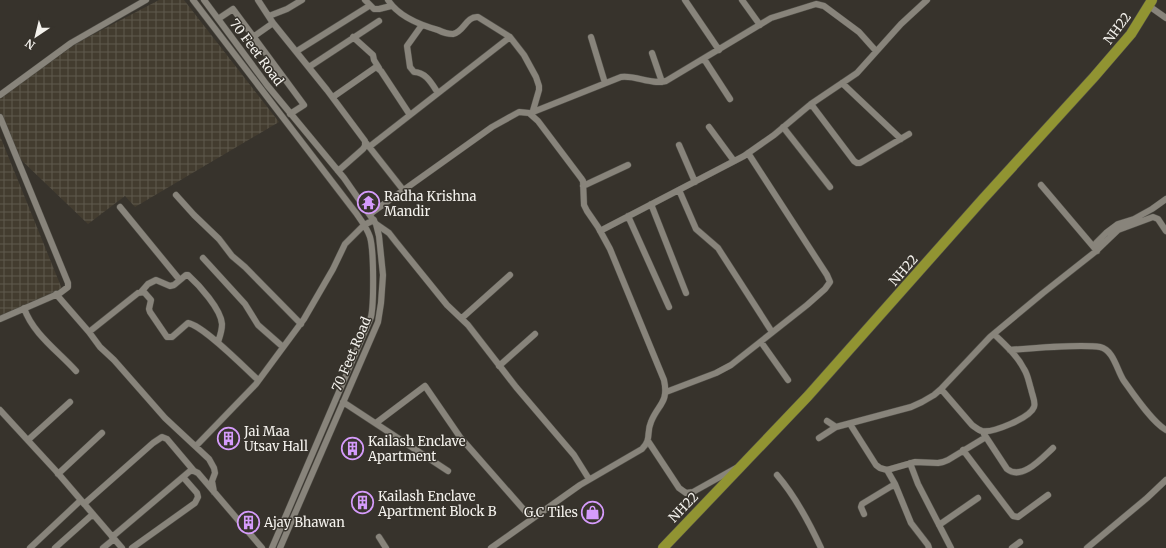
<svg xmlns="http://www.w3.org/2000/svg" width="1166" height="548" viewBox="0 0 1166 548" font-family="Merriweather,serif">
<defs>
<pattern id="industrial-grid" width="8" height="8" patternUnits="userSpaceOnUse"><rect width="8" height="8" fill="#433c2f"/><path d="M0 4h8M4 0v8" fill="none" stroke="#5f594d"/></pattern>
</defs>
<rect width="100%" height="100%" fill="#37332c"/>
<path fill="url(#industrial-grid)" d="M159,0H184L279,122L135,207L125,196L88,224L18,157L0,113V98L77,43Z
M0,136L62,289L0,316Z"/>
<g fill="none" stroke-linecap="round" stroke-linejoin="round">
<defs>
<path id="minor" d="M193,0L356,213C361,220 367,228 370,237C374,251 374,303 371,317L272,548
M204,0L267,85L344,178L376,224L379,236L383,275L381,303L378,322L280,548
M258,0L273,23L327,90L365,141V146L363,149L338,171
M365,0L374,9H379L391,6
M388,0C398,16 420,25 438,30C442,32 448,34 453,34C464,32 466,16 478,17L510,37L524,55L536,77L539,86V90L532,114
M685,0L719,50
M742,0L760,25
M1149,6L1166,18
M269,16L287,9L302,0
M218,19L233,9L304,105L290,114
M422,25L407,46L410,67L414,72C426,72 432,84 438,93
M253,37L273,23
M353,37L373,55L374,60L379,68
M591,37L605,83
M297,51L369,6
M652,53L662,82
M704,59L730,99
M309,67L379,21
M842,83L901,139
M0,95L71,43L146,0
M333,97L376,67L381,71L410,115
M811,104L854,161L857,163H860L909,134
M533,112L621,77C636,75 651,85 666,81L771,18L816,4L824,6L859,32L876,51
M0,117L68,283V287L60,293L0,319
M709,127L734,161
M783,127L830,187
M367,144L404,191
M679,145L695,182
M369,147L510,37
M1041,185L1097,251
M583,186L628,165
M679,190L696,229L718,248L772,332
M176,195L194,215L219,239L232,256L245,267L301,324
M651,204L686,293
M120,207L179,279
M370,214L492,127L519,112L529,113L538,121L581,178L583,181L584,205L587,211L598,227L610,249L664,380C669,403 658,404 651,422C646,433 652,439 642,449L580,485L491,548
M628,216L669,307
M376,224L389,233L396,242L447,305L468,325L516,387L574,455L589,479
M600,231L744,156L774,135L811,104L857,73L901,24L927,0
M1097,251L1096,243L1106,233L1118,224L1134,219L1152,209L1166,199
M203,258L245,304L258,325L283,347
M141,292L148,284L156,280L170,286L174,285L186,275H188C199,285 221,309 222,324C222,331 220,336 218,342
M56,294L89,332L100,347L114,360L165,418L209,459L214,468L215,473L212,481L214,492
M24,308C33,334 58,351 76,371
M462,318L510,275
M89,332L138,293L144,292L151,300L149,309L150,312L167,337H172L188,323C204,326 245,368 258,380
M761,342L788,380
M1010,350C1034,348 1058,346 1081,346C1087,346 1094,346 1100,347C1114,350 1117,371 1124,381C1134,395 1152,422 1166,430
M499,366L535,334
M941,389L972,425C975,427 978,430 982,431C993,433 1030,418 1034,407C1036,402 1032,395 1031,389C1029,383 1028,375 1024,369C1017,355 1005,345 994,334
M666,392L716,373L731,365L807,305L825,289L830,282L827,275L748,153
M343,402L448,471
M0,410L56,471L122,548
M827,421L836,427L911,407L922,402L934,395L941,389L990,337L1043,293L1095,252L1118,230L1153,217L1158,219L1166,231
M376,423L425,386L460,437L532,519
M850,424L876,465L880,468L887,470L915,462L938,463L943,462L948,460L986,437
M984,434L1007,469C1022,481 1042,458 1053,448
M819,438L836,427
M28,440L70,402
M648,441L679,488L686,493L693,492L736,468
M196,446L256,384L304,319L333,269L345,244L364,225L374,220
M963,450L1013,516L1018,517L1048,495
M910,463L918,484L951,548
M887,470L895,484L911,523L928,545L929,548
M58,474L102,433
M777,475C796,497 809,522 821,548
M84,504L153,443L162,437L167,439L194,471
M864,514L861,507L862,504L895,484
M939,525L978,498
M112,537L190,471H194L198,473L262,548
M379,537L386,548
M30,548L81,500
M55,548L93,514
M103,548L114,539
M132,548L195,503L198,497L197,493L183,477
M1012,548L1020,542
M1087,548L1147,498L1166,480"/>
<path id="trunk" d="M663,548L808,396L982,200L1094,77L1131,34L1152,0"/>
</defs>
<use href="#minor" stroke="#514f48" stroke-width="7"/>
<use href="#trunk" stroke="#514f48" stroke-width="11"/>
<use href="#minor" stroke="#88847b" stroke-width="6"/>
<use href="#trunk" stroke="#919432" stroke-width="10"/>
</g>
<defs>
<symbol id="temple-ring" viewBox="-11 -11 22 22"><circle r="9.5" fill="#37332c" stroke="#d59bfb" stroke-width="1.5"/><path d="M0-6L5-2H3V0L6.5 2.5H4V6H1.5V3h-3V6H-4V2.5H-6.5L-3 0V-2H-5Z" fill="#d59bfb"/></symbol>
<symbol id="building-ring" viewBox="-11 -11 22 22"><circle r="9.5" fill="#37332c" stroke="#d59bfb" stroke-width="1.5"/><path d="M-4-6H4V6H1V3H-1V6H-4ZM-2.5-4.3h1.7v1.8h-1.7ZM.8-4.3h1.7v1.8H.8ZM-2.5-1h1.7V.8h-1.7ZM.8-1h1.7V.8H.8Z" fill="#d59bfb"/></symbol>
<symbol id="shop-ring" viewBox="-11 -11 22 22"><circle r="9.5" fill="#37332c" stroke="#d59bfb" stroke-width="1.5"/><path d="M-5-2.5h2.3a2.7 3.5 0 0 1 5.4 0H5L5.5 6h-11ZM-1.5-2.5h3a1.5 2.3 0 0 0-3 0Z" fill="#d59bfb"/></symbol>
</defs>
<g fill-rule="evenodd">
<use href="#temple-ring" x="356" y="190" width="25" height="25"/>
<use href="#building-ring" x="216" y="426" width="25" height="25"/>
<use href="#building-ring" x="340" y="436" width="25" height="25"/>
<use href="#building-ring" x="350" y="490" width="25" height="25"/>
<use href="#shop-ring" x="580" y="500" width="25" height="25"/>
<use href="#building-ring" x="236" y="510" width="25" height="25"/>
</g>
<g text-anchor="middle" stroke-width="3" stroke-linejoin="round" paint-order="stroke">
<g font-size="13" fill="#f4f2ed" stroke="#37332c">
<text transform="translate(1117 28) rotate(-53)" y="5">NH22</text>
<text transform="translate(257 52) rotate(53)" y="5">70 Feet Road</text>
<text transform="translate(903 270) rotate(-49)" y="5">NH22</text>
<text transform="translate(351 354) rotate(-67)" y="5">70 Feet Road</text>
<text transform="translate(683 507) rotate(-46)" y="5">NH22</text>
</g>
<g font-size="13" fill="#f4f2ed" stroke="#37332c" text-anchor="start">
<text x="384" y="201">Radha Krishna<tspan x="384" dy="15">Mandir</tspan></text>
<text x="244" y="436">Jai Maa<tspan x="244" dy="15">Utsav Hall</tspan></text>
<text x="368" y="446">Kailash Enclave<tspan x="368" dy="15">Apartment</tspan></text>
<text x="378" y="501">Kailash Enclave<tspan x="378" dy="15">Apartment Block B</tspan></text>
<text x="578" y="517" text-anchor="end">G.C Tiles</text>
<text x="264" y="527">Ajay Bhawan</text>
</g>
</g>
<g transform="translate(36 36) rotate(215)" stroke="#37332c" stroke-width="3" paint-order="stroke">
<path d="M0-3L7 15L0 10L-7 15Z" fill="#f4f2ed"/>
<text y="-6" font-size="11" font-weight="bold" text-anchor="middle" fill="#f4f2ed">N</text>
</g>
</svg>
